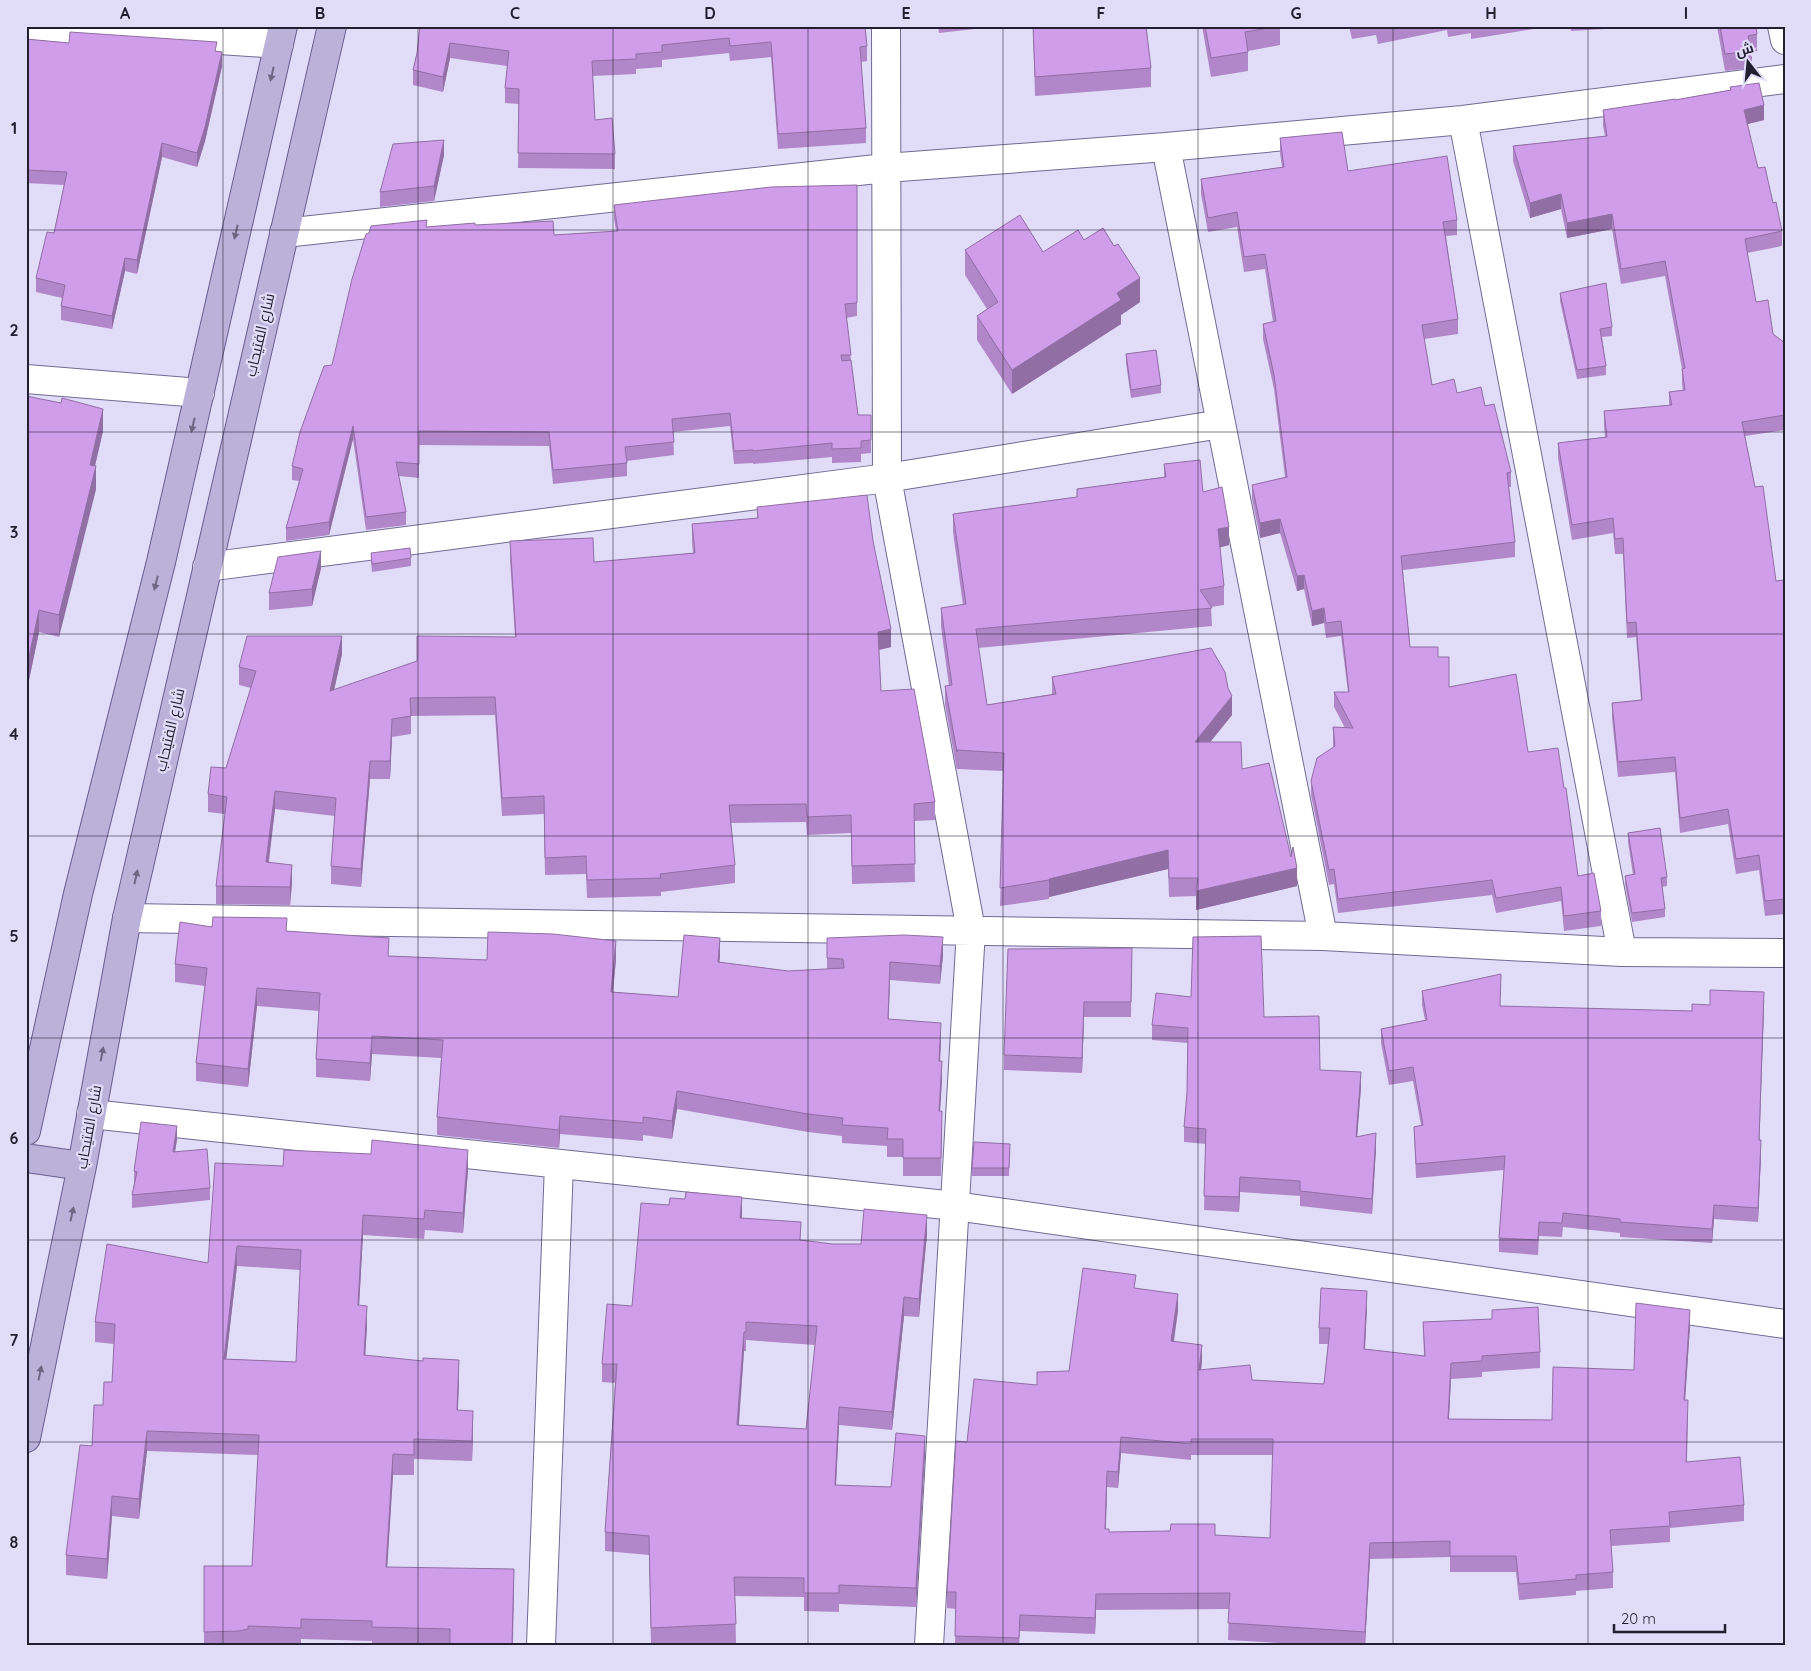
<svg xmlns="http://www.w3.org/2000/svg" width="1811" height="1671" viewBox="0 0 1811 1671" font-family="Quicksand,Cairo,sans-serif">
<rect width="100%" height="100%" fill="#e1ddf8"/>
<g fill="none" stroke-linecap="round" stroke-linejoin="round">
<defs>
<path id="minor" d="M886,26L887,478L971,930L929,1645
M1782,26L1785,40
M26,27L279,44
M1463,120L1622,952
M1166,147L1323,936
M284,233L886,168L1166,147L1463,120L1785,79
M26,379L200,393
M207,567L887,478L1221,424
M127,918L1323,936L1622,952L1785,953
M91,1114L955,1206L1785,1324
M541,1645L559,1164"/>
<path id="major" d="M26,1131L78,894L161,562L283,26
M26,1158L82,1166
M26,1438L82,1166L127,918L332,26"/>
</defs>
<use href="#minor" stroke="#726a93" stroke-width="30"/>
<use href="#major" stroke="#685d8f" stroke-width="30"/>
<use href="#minor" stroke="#fff" stroke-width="28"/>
<use href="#major" stroke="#bbb2da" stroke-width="28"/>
</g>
<path fill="#b287c9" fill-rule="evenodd" d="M420,26H865L867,46V61L861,62L866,128V143L778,149L771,57L730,61L729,53L662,60V67L636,69V74L593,76L595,120L615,154V169L518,168L519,104L505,103V88L507,66L450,58L443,92L413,85V70L417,53Z
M938,26H1001L939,33Z
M1033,26H1146L1151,68V87L1035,96Z
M1202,26H1280V45L1248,51V71L1211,77Z
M1349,26H1553L1471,39V33L1448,37L1447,30L1378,44L1376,35L1352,39Z
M1570,26H1654L1571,31Z
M1717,26H1756L1757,34V51L1752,52V68L1725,71Z
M26,39L69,43L217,51L222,66L205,141L197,167L162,157L137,274L125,271L112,329L61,320V306L62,298L36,292V278L54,233L64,185L26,183Z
M1730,87L1764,120L1747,124L1758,168L1773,203L1782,231V246L1747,253L1756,302L1773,334L1785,343V430L1745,436L1755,487L1776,581L1785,580V914L1765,916L1759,870L1736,874L1728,824L1680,833L1675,772L1618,777L1612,718V703L1641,700L1636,637L1627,638L1623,554H1615L1613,533L1572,540L1558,458V443L1605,437L1604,426V411L1669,406V392L1683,390L1682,384V369L1665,276L1621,284L1612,229L1567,238L1561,209L1530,218L1513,161V146L1605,136L1603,126V110L1675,100L1730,90Z
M1280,138L1348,171L1457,220V235L1446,236L1458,319V334L1424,339L1432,385L1457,393L1485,406L1511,472V487H1509L1515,542V557L1403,570L1410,647L1438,657L1449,687L1528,752L1578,876L1601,911V926L1564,931L1561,901L1496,913L1492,895L1338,913L1334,884L1329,885L1311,795V781L1333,747V727L1345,728L1334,707V692H1348L1341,636L1326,638L1324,623L1312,626L1304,589L1297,591L1280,533L1260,538L1252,499V485L1285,477L1274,389L1263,339V324L1273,322L1265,269L1244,272L1237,227L1208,232L1201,194V179L1282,167L1280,153Z
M444,155L434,201L380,207V192Z
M857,185V316L846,318L851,360L858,415H871V453L861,454V462L832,463V457L753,464V463L734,464L730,426L673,432L674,455L627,461V476L553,484L549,446L419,445V478L399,476L406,512V525L366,530L353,439L329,535L286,541V528L299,481L292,480V466L332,365L427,227L475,225L554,235L616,231L614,219V205Z
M1084,240L1114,246L1140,302L1121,315V324L1012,394L977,340V316L987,309L965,275V250L1043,252Z
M1560,293L1612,327V336L1602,337L1606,366V375L1577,379L1560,301Z
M1126,354L1161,385V393L1131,398L1126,363Z
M26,396L103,431L95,466L96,489L59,637L39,632L29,680L26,679Z
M1164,464L1203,492L1229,545L1220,547L1224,586V605L1211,607L1212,626L978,648L987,705L1052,694V677L1232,715L1210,742L1242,769L1297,886L1196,910V896L1169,897L1168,869L1049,897V899L1000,906L1004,771L957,769V771L945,704V686H949L941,627V608L963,605L953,532V514L1077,497V489L1164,477Z
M757,507L873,541L891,647L879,650L881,691L935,802V820L914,821L915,882L852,884L851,833L807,835L806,822L731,823L735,865V883L661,892V896L587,898L586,874L545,875L544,814L502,816L495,715L411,716V734L392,737L390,779H370L361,887L331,884V866L335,816L275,809L269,862L292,883L290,905L216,904V886L225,814L208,812V794L226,768L251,688L239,685V667L342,654L334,690L515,637L510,559V541L594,562L693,553L692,542V524L757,518Z
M371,553L411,558V566L372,572L371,561Z
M321,568L312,606L269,610V593Z
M1628,833L1667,877V886L1662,887L1665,909V917L1632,922L1625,884V876L1633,875L1628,842Z
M212,927L287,931L389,956L487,960L616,959L613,992L678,997L720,956L719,962L788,971L827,969V938L943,955L940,984L890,980L888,1019L941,1041L940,1061L942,1079L940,1111L942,1129L941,1176H903V1157H887V1146L842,1143V1136L808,1132L677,1109L672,1139L643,1135V1141L560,1134L559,1148L437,1135V1117L441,1058L372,1054L370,1081L316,1077V1059L319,1011L257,1006L248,1087L196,1081V1063L205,986L175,982V964Z
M1132,948L1131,1017H1084L1082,1073L1004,1070V1055Z
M1422,991L1500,1006L1692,1011L1764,1006L1759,1140L1761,1155L1758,1222L1714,1219L1712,1243L1620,1237V1233L1563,1227L1562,1237L1539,1236L1538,1255L1499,1252V1238L1504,1170L1416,1178L1414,1127L1421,1125L1413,1081L1389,1085L1381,1043V1029L1425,1020L1422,1005Z
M1264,1017L1320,1070L1361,1087L1357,1137L1376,1148L1372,1214L1300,1206V1196L1240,1192L1239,1212L1204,1210L1206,1144L1184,1142V1127L1187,1093L1188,1043L1152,1040V1025Z
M177,1139L175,1152L210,1188V1200L132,1208V1195L134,1184V1171Z
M1010,1144L1009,1176H972V1168Z
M283,1166L468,1170L463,1233L425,1230L424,1239L363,1235L359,1305L367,1326L365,1356L459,1380L458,1410L473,1431L472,1461L414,1459V1475H393L387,1567L514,1589L513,1645H372V1641L301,1639V1645H204V1566H252L258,1455L147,1451L139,1519L112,1516L107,1579L66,1575V1555L92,1446L103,1405L112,1382L114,1344L95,1342V1322L208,1263ZM237,1266L300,1270L296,1362L226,1359Z
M742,1218L801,1241L833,1244H861L927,1234L919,1317L904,1316L892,1430L839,1425L836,1486L891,1487L925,1454L916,1607L839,1604V1612L804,1611V1597L735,1596L736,1643L690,1645H651L649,1555L605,1551V1532L615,1383L602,1382V1364L632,1306ZM746,1340L815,1345L806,1429L739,1425L744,1351H746Z
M1136,1288L1178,1310L1174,1342L1202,1361L1201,1370L1252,1380L1324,1384L1328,1344H1319V1328L1367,1307L1365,1349L1424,1356L1423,1322L1492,1319V1310L1540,1352V1368L1482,1372V1377L1451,1379L1449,1419L1552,1420L1634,1370L1690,1326L1685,1400L1688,1416L1687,1462L1744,1505V1521L1670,1528V1542L1611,1546L1613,1572V1588L1576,1591V1595L1519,1600L1516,1572H1450V1557L1370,1559L1365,1645H1316L1228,1640L1229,1609L1096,1610L1095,1634L1020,1631L1019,1645H955L956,1609L947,1608V1592L967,1442L1037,1385L1069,1371ZM1121,1453L1191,1460V1455H1273L1270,1538L1109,1532L1106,1529L1107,1487L1118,1488Z"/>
<path fill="#916ea4" d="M450,43V58L443,92V77Z
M222,52V66L205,141L197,167V153Z
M1764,105V120L1744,125V110Z
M444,140V155L434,201V186Z
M162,143V157L137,274V260Z
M1561,194V209L1530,218V203Z
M1612,214V229L1567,238V223Z
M125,258V271L112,329V316Z
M1140,278V302L1121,315V324L1012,394V370L1117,293Z
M103,409V431L90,487V465Z
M353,426V439L329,535V522Z
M96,466V489L59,637V615Z
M1280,519V533L1260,538V523Z
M1229,527V545L1218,548V529Z
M321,551V568L312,606V589Z
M1304,575V589L1297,591V576Z
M1324,608V623L1312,626V611Z
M39,610V632L29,680V657Z
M891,629V647L878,650V632Z
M342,636V654L330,709V691Z
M1232,696V715L1195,761V742Z
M392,719V737L390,779V761Z
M370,761V779L361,887V869Z
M275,791V809L266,880V862Z
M1168,850V869L1049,897V879Z
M292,865V883L290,905V887Z
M1297,868V886L1196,910V891Z
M943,937V955L940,984V966Z
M720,938V956L718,980V962Z
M616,941V959L611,1010V992Z
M890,962V980L888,1037V1019Z
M257,988V1006L248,1087V1069Z
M1764,992V1006L1759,1154V1140Z
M1084,1002V1017L1082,1073V1058Z
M941,1023V1041L939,1079V1061Z
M372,1036V1054L370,1081V1063Z
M942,1061V1079L939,1129V1111Z
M1361,1072V1087L1356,1152V1137Z
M677,1091V1109L672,1139V1121Z
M560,1116V1134L559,1148V1130Z
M177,1126V1139L173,1164V1152Z
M1376,1133V1148L1372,1214V1199Z
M1761,1140V1155L1758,1222V1208Z
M468,1150V1170L463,1233V1213Z
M1240,1177V1192L1239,1212V1197Z
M742,1197V1216L740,1237V1218Z
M1714,1205V1219L1712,1243V1229Z
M363,1215V1235L358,1325V1305Z
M927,1215V1234L919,1317V1299Z
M237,1246V1266L224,1379V1359Z
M1367,1291V1307L1364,1365V1349Z
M1178,1294V1310L1171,1358V1341Z
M904,1297V1316L892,1430V1412Z
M367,1306V1326L364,1376V1355Z
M1690,1310V1326L1684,1416V1400Z
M744,1332V1351L737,1444V1425Z
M1202,1345V1361L1199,1387V1370Z
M459,1360V1380L457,1430V1410Z
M1451,1363V1379L1448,1435V1419Z
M839,1407V1425L835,1504V1485Z
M473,1411V1431L472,1461V1441Z
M147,1431V1451L139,1519V1499Z
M925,1436V1454L916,1607V1588Z
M1121,1437V1453L1118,1488V1472Z
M393,1454V1475L386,1587V1567Z
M1107,1471V1487L1105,1545V1529Z
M112,1496V1516L107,1579V1559Z
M1370,1543V1559L1365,1645V1632Z
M514,1569V1589L512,1645Z
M1096,1594V1610L1095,1634V1618Z"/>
<path fill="#cf9dea" stroke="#916ea4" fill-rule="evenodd" d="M420,26H865L867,46L860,47L866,128L778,134L771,42L730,46L729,38L662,45V52L636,54V59L592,61L595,120L612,118L615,154L518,153L519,89L505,88L509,51L450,43L443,77L413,70L417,53Z
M1033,26H1146L1151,68L1035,77Z
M1205,26H1280L1245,32L1248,52L1211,58Z
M1720,26H1756L1757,34L1748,36L1752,51L1725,54Z
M70,32L217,42L215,51L222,52L205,127L197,153L162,143L137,260L125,258L112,316L61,306L65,285L36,278L47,232L54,233L67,172L26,170V39L69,43Z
M1759,83L1764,105L1744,110L1758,168L1765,167L1773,203L1776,202L1782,231L1745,239L1756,302L1768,300L1773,334L1785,343V415L1742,422L1755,487L1763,486L1776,581L1785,580V899L1765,901L1759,855L1736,859L1728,809L1680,818L1675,757L1618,762L1612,703L1642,700L1636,622L1627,623L1623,538L1615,539L1613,518L1572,525L1558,443L1607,437L1604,411L1672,405L1669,392L1685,390L1682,369L1685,368L1665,261L1621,269L1612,214L1567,223L1561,194L1530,203L1513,146L1607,136L1603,110L1675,99V100L1731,90L1730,87Z
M1342,132L1348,171L1447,156L1457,220L1443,222L1458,319L1422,325L1432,385L1454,379L1457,393L1481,387L1485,406L1494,404L1511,472L1507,473L1515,542L1401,556L1410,647H1438V657H1449V687L1516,674L1528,752L1558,748L1564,788H1566L1578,876L1594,873L1601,911L1564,916L1561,887L1496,898L1492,880L1338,899L1334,869L1329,870L1311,781L1317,758L1335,746L1333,727L1353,728L1334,692H1349L1341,621L1326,623L1324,608L1312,611L1304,575L1297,576L1280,519L1260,523L1252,485L1287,477L1274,375L1263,324L1276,321L1265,254L1244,257L1237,212L1208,218L1201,179L1284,167L1280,138Z
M444,140L434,186L380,192L393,144Z
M857,185V303L845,304L851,355H841L842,361L851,360L858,415H871V440L861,441V448L832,449V443L753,451V450L734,451L730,413L672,419L674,442L625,447L627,463L553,470L549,432L419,431V464L396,462L406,512L366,517L353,426L329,522L286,528L303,469L292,466L300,432L324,366L332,365L352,279L366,234L369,233L371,226L427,220L426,227L475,223V225L553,221L554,235L618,231L614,205L771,187Z
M1020,215L1043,252L1078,230L1084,240L1103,228L1114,246L1118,244L1140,278L1117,293L1121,300L1012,370L977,316L998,302L965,250Z
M1606,283L1612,327L1600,329L1606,366L1577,370L1560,293Z
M1156,350L1161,385L1131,390L1126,354Z
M26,396L61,403L62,398L103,409L90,465L96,466L59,615L39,610L29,657H26Z
M1200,460L1203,492L1222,487L1229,527L1218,529L1224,586L1200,590L1212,608L976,629L987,705L1056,694L1052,677L1211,648L1225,672L1228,688L1232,696L1195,742H1241L1242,769L1269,763L1291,857L1293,847L1297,868L1196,891L1198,878H1169L1168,850L1049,879V880L1000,888L1004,753L957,750V752L945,686L952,685L941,608L966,604L953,514L1077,497V489L1166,477L1164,464Z
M867,495L873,541L891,629L878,632L881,691L914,689L935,802L914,804L915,864L852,866L851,815L807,817L806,804L729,805L735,865L660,874L661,878L587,880L586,856L545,858L544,796L502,798L495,697L410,698L411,716L392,719L390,761H370L361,869L331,866L336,798L275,791L266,862L292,865L290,887L216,886L227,797L208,794L211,767L226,768L256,671L239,667L247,636H342L330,691L417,661V636L516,637L510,541L593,538L594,562L695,553L692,524L758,518L757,507Z
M410,548L411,558L372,564L371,553Z
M321,551L312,589L269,593L278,557Z
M1660,828L1667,877L1661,878L1665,909L1632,913L1625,876L1635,874L1628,833Z
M213,917L287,918L286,931L389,938L388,956L487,960L488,932L553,934L616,941L611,992L678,997L684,935L720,938L718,962L788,971L844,968L843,959L827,958V938L904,935L943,937L940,966L890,962L888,1019L941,1023L939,1061H942L939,1111H942L941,1158H903V1139H887L888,1128L842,1125L843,1118L808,1114L677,1091L672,1121L643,1117V1123L560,1116L559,1130L437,1117L443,1040L372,1036L370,1063L316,1059L320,993L257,988L248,1069L196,1063L207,968L175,964L180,922L212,927Z
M1261,936L1264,1017L1319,1016L1320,1070L1361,1072L1356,1137L1376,1133L1372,1199L1300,1191V1181L1240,1177L1239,1197L1204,1196L1206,1129L1184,1127L1187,1093L1188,1028L1152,1025L1156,993L1191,997L1193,937Z
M1132,948L1131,1002H1084L1082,1058L1004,1055L1008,949Z
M1501,974L1500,1006L1692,1011V1004L1710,1005V990L1764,992L1759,1140H1761L1758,1208L1714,1205L1712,1229L1620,1222V1219L1563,1213L1562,1223L1539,1222L1538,1240L1499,1238L1505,1156L1416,1164L1414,1127L1423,1125L1413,1067L1389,1071L1381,1029L1427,1020L1422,991Z
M141,1122L177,1126L173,1152L207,1149L210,1188L132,1195L137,1172L134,1171Z
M372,1140L468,1150L463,1213L425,1210L424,1219L363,1215L358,1305L367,1306L364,1355L423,1361V1358L459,1360L457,1410L473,1411L472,1441L414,1439V1455L393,1454L386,1567L514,1569L512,1645H450V1629L372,1627V1621L301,1619V1628L248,1626V1629L239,1631L204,1632V1566H252L259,1435L147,1431L139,1499L112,1496L107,1559L66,1555L80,1445L92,1446L94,1405H103L104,1382H112L115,1324L95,1322L107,1244L208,1263L215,1163L283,1166L284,1150L371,1154ZM237,1246L301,1250L296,1362L224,1359Z
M974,1142L1010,1144L1009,1168H972Z
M686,1192L742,1197L740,1218L801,1222L800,1240L833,1244H861L864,1209L927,1215L919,1299L904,1297L892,1412L839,1407L835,1485L891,1487L896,1433L925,1436L916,1588L839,1585V1593H804V1578L734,1577L736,1624L651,1628L649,1536L605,1532L617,1364H602L607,1304L632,1306L641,1203L669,1205L670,1198L685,1199ZM746,1322L817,1326L806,1429L737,1425L744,1332H746Z
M1083,1268L1136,1275L1134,1288L1178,1294L1171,1341L1202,1345L1199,1370L1250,1365L1252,1380L1324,1384L1330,1328H1319L1321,1288L1367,1291L1364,1349L1425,1356L1423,1322L1492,1319V1310L1538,1307L1540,1352L1482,1356V1361L1451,1363L1448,1419L1552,1420L1553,1367L1634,1370L1636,1303L1690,1310L1684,1400H1688L1686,1462L1740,1457L1744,1505L1669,1512L1670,1526L1610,1530L1613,1572L1576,1575V1579L1519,1584L1516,1556H1450V1541L1370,1543L1365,1632L1228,1623L1230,1593L1096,1594L1095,1618L1020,1615L1019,1638L955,1636L956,1592H947L956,1441L967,1442L974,1379L1037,1385V1372L1069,1371ZM1121,1437L1191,1444V1439H1273L1270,1538L1215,1535V1524H1171L1170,1531L1109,1532V1529H1105L1107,1471L1118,1472Z"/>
<defs><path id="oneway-solid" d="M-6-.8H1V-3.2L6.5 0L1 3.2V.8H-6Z" transform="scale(1.25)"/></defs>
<g fill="#6e6885">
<use href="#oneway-solid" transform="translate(272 74) rotate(103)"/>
<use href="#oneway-solid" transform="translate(236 232) rotate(103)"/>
<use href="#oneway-solid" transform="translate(193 425) rotate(103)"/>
<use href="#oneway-solid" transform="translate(156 583) rotate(104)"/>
<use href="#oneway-solid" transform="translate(136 877) rotate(-77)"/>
<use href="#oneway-solid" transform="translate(102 1054) rotate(-79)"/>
<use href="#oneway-solid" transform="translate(72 1214) rotate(-78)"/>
<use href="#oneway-solid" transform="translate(40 1373) rotate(-78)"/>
</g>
<path fill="none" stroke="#221f30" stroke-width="1" stroke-opacity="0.55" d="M223,26V1645M418,26V1645M613,26V1645M808,26V1645M1003,26V1645M1198,26V1645M1393,26V1645M1588,26V1645M26,230H1785M26,432H1785M26,634H1785M26,836H1785M26,1038H1785M26,1240H1785M26,1442H1785"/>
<g text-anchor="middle" stroke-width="4.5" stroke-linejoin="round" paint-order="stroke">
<g font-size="15" fill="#221f30" stroke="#e1ddf8">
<text transform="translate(260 335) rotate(-77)" y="5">شارع الفتيحاب</text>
<text transform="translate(170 730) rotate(-77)" y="5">شارع الفتيحاب</text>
<text transform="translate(89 1127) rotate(-80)" y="5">شارع الفتيحاب</text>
</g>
</g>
<rect width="1811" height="1671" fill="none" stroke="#e1ddf8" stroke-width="55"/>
<g transform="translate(1748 62) rotate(344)" stroke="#e1ddf8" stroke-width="4" paint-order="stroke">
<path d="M0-4L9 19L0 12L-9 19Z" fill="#221f30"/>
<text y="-8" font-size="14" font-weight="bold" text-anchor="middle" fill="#221f30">ش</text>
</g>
<path d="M1614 1624v8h111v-8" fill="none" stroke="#221f30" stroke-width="2.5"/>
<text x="1621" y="1624" font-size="15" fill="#221f30" stroke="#e1ddf8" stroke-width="4" paint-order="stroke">20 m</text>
<rect x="28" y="28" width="1756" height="1616" fill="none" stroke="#221f30" stroke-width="2"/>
<g font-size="16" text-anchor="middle" font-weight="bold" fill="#221f30">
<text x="125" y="19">A</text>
<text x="320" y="19">B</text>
<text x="515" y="19">C</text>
<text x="710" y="19">D</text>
<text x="906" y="19">E</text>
<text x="1101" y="19">F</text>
<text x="1296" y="19">G</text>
<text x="1491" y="19">H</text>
<text x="1686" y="19">I</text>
<text x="14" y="134">1</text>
<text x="14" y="336">2</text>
<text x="14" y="538">3</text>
<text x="14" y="740">4</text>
<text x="14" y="942">5</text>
<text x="14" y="1144">6</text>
<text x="14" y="1346">7</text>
<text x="14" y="1548">8</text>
</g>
</svg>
